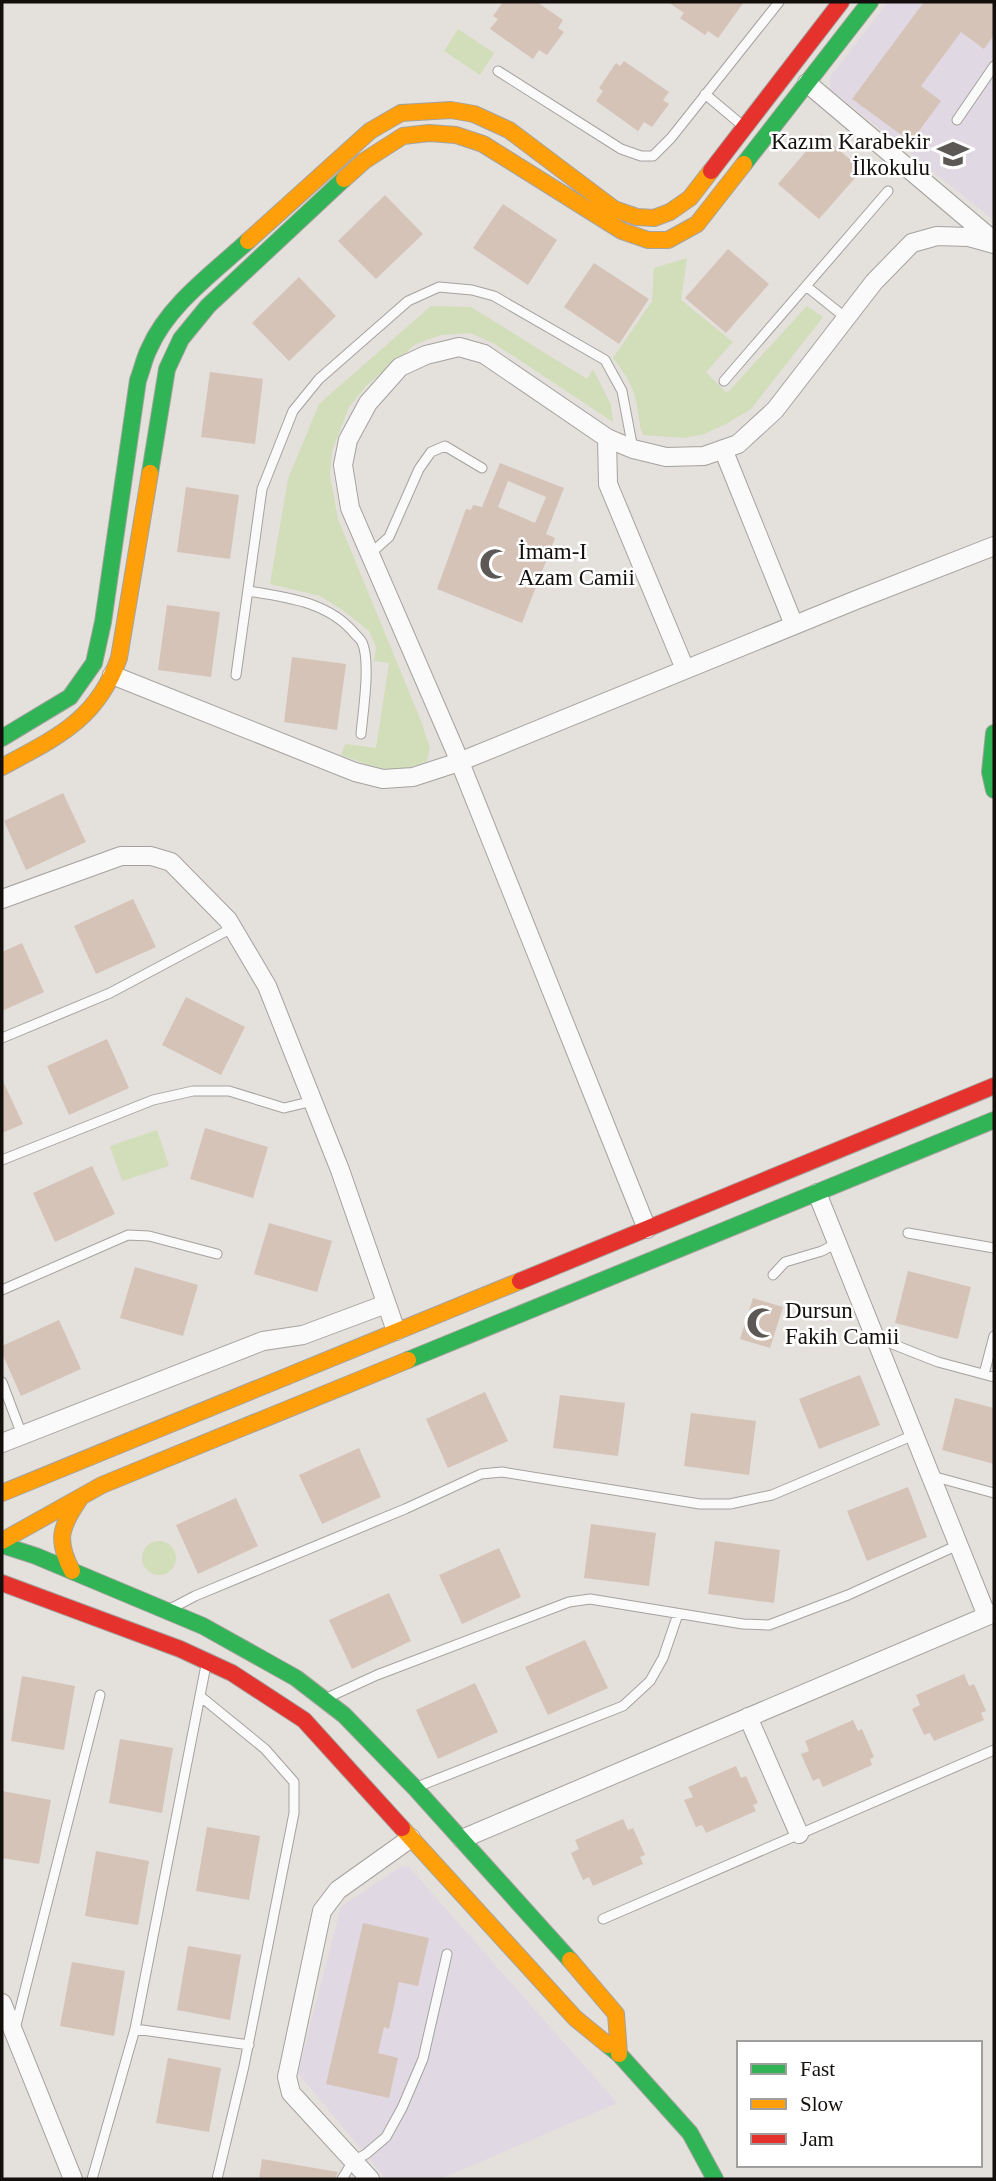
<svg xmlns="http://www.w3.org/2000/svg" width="996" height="2181" viewBox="0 0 996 2181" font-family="'Times New Roman',serif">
<rect width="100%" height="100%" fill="#e4e0dc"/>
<path fill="#e0d8e2" d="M888,2H994V220L830,89V77Z
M408,1866L617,2103L440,2179H386L298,2073L341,1907L400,1867Z"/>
<path fill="#d2ddba" d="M458,29L494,53L480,75L444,51Z
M687,258L681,300L733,342L706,372L727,393L807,306L823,317L751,409L726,424L704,434L685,438L643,435C639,425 639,416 637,406C634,387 625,373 613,358L652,301L654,268Z
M431,306L471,307L587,379L593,369L611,405L613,422L495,344L470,333L441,335L416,344L367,385L349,407L332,451L330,475L338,519L421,721L430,748L427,761C390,777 376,767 341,755L345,744L376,748L389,663L374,661L376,647L369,631L344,611L320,596L270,584L288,479L319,404Z
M157,1130L169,1166L122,1181L110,1146Z
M142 1558a17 17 0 1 1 34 0a17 17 0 1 1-34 0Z"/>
<path fill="#d6c3b8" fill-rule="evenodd" d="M503,2H537L563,20L558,28L564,32L547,55L539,50L533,59L490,29L498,19L493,16Z
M668,2H744L718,38L708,31L705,35L680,18L684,13Z
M924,2H994V35L984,49L961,32L921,86L941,101L911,142L852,99Z
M624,61L669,92L663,100L669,104L652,127L644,122L638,131L596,101L603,91L599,88L616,63L620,66Z
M821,134L862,170L819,219L778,184Z
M385,195L423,234L376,279L338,241Z
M503,204L557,240L528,285L473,248Z
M728,249L769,284L726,333L685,298Z
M594,263L649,299L619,344L564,307Z
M299,277L336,316L289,361L252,323Z
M210,372L263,379L255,444L201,437Z
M500,463L564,488L546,534L555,538L522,623L437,589L466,509L471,510L473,505L482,507ZM508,481L546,497L535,523L498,507Z
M186,487L239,495L230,559L177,552Z
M167,605L220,612L211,677L158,670Z
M292,657L346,664L337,730L284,722Z
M63,793L86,842L26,870L4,821Z
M133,899L156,947L96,974L74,926Z
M22,943L44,992L2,1011V952Z
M186,997L245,1027L221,1075L162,1045Z
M107,1039L129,1088L69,1115L47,1066Z
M2,1079L23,1124L2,1133Z
M205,1128L268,1147L253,1198L190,1179Z
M92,1166L115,1214L55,1242L33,1193Z
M269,1223L332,1241L317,1292L254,1274Z
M135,1267L198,1285L183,1336L120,1318Z
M908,1271L971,1287L958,1339L895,1323Z
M753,1298L783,1307L770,1348L740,1339Z
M59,1320L81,1369L21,1396L2,1353V1346Z
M860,1375L880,1425L819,1449L799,1399Z
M485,1392L508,1441L448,1468L426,1419Z
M560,1395L625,1403L618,1456L553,1448Z
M955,1398L994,1408V1464L942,1450Z
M691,1413L756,1421L749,1475L684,1466Z
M359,1448L381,1497L322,1524L299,1475Z
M908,1487L927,1537L867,1561L847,1511Z
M236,1498L258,1546L198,1574L176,1525Z
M591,1524L656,1533L649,1586L584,1578Z
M715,1541L780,1550L774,1603L708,1594Z
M499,1548L521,1597L462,1624L439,1575Z
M389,1593L411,1641L352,1669L329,1620Z
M585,1640L608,1688L548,1715L525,1667Z
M964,1674L969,1686L974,1684L986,1711L981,1713L984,1720L934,1741L930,1733L924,1735L912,1709L920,1705L916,1695Z
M22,1676L75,1686L64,1750L11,1741Z
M475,1683L498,1732L438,1759L416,1710Z
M853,1720L858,1731L862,1729L874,1757L870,1759L872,1765L823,1787L819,1778L813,1781L801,1754L809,1751L805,1741Z
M120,1739L173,1748L162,1813L109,1803Z
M736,1766L741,1778L746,1776L758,1803L753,1805L756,1811L706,1833L702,1825L696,1827L684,1800L693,1797L688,1787Z
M2,1791L51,1800L39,1864L2,1858Z
M623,1819L628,1830L633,1828L645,1855L640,1857L643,1864L593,1886L589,1877L583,1880L571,1853L579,1849L575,1840Z
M207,1827L260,1836L249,1900L196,1891Z
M96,1851L149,1861L138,1925L85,1916Z
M363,1923L429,1938L418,1986L399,1982L389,2029L384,2027L378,2053L398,2058L389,2098L326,2084Z
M188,1946L241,1955L230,2020L177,2010Z
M72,1962L125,1971L114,2036L60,2026Z
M168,2058L221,2068L209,2132L156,2123Z
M262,2159L338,2172L335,2179H259Z"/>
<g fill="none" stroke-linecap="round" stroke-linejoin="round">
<defs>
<path id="lane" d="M498,71L621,149L641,156H653L671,138L779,2
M705,94L743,126
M957,120L994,66
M806,286L846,318
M724,381L888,191
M370,554L389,537L419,469L431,452L445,446L482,468
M248,591C286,597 329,602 355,634C356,635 362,641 362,642C371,662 363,711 361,734
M236,675L262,489L293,411L319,379L408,301L439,287L472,290L494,296L605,360L622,391L633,449
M2,1038L110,993L232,928
M2,1160L153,1100L193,1091H229L284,1108L313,1101
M908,1233L994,1248
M773,1275L785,1262L822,1251L837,1243
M2,1290L128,1235L149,1236L217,1254
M877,1338L938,1362L994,1377
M984,1374L994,1336
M2,1382L22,1435
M932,1476L994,1493
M172,1608L195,1596L405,1509L481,1474L502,1472L700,1504H730L772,1495L914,1435
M200,1696L265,1749L294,1782V1813L244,2066L217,2179
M329,1697L377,1675L569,1602L590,1599L743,1624L769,1625L848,1595L958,1545
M417,1787L623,1706L650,1681L663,1658L678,1614
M603,1919L994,1750
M15,2029L100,1695
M135,2029L249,2045
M92,2179L135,2029L206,1665
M342,2179L353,2161L366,2154L386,2137L402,2108L423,2059L447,1954"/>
<path id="street" d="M807,83L994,241
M607,438L608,484L685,669
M723,449L794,625
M112,675L355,772L383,779L413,777L459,762L856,600L994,546
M2,899L121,856H151L171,862L228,920L267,986L340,1170L396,1331
M817,1193L987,1616
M647,1229L457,755L350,508L343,465L348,440L368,403L400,367L426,355L459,347L484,354L607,438L633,449L666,457L704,456L738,444L775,410L874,282L912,243L937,236L969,237L994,244
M2,1443L263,1341L303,1335L386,1304
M748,1717L799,1834
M462,1839L994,1613
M2,2003L73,2179
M370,2179L291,2093L287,2077L322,1911L338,1890L411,1838"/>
<path id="fast" d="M744,164L870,2
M150,473L167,369L181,339L208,306L344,179
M994,733L990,772L994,790
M2,738L70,697L94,663L103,622L138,380C142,370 144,359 149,349C168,305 213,273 248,241
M408,1360L994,1120
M2,1545L36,1556L203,1626L296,1678L344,1715L415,1788L570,1960
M608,2045L619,2054L690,2133L715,2179"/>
<path id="slow" d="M344,179L364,161L403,136L429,133L456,135L483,144L622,231L648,240H668L697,224L744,164
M248,241L370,131L401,113L451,110L474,114L509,130L614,209L637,217L654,218L670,212L690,198L711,171
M2,767C57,737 97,720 119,658L150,473
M2,1493L520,1281
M2,1541L102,1485L408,1360
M72,1571C56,1540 60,1528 79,1500
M402,1828L575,2018L608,2045
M570,1960L616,2014L619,2054"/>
<path id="jam" d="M711,171L841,2
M520,1281L994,1086
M2,1583L180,1649L232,1673L304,1720L402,1828"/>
</defs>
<use href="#lane" stroke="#a5a29f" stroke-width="11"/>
<use href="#street" stroke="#a5a29f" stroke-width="20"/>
<use href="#fast" stroke="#a5a29f" stroke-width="18"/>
<use href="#slow" stroke="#a5a29f" stroke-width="18"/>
<use href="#jam" stroke="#a5a29f" stroke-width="18"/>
<use href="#lane" stroke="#fbfafa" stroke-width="9"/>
<use href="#street" stroke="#fbfafa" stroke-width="18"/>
<use href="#fast" stroke="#30b455" stroke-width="16"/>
<use href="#slow" stroke="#ff9f0a" stroke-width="16"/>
<use href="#jam" stroke="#e5322d" stroke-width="16"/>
</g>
<defs>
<symbol id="school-bare" viewBox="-9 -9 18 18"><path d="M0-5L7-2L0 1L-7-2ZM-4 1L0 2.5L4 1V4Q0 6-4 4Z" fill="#5c5855" stroke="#fff" stroke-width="2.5" paint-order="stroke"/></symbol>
<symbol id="mosque-bare" viewBox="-9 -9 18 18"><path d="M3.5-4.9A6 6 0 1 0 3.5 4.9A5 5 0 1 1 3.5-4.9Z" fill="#5c5855" stroke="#fff" stroke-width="2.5" paint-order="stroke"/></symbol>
</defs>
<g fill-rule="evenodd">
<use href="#school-bare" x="931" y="132" width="44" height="44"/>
<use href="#mosque-bare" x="473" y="542" width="44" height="44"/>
<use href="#mosque-bare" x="740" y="1301" width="44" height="44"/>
</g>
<g text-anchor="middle" stroke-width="5" stroke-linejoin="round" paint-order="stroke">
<g font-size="23" fill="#130f0d" stroke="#fff" text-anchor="start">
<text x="930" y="149" text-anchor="end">Kazım Karabekir<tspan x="930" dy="26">İlkokulu</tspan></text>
<text x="518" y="559">İmam-I<tspan x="518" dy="26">Azam Camii</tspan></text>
<text x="785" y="1318">Dursun<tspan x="785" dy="26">Fakih Camii</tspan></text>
</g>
</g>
<rect width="996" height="2181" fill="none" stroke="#130f0d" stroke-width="7"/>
<rect x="737" y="2041" width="245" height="126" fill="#ffffff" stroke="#a19f9e" stroke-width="2"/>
<rect x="751" y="2064" width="35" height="10" fill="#30b455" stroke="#a19f9e" stroke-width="2"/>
<text x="800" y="2076" font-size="21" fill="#130f0d">Fast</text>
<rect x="751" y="2099" width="35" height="10" fill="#ff9f0a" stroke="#a19f9e" stroke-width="2"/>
<text x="800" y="2111" font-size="21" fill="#130f0d">Slow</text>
<rect x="751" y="2134" width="35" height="10" fill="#e5322d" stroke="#a19f9e" stroke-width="2"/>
<text x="800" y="2146" font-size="21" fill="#130f0d">Jam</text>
</svg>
